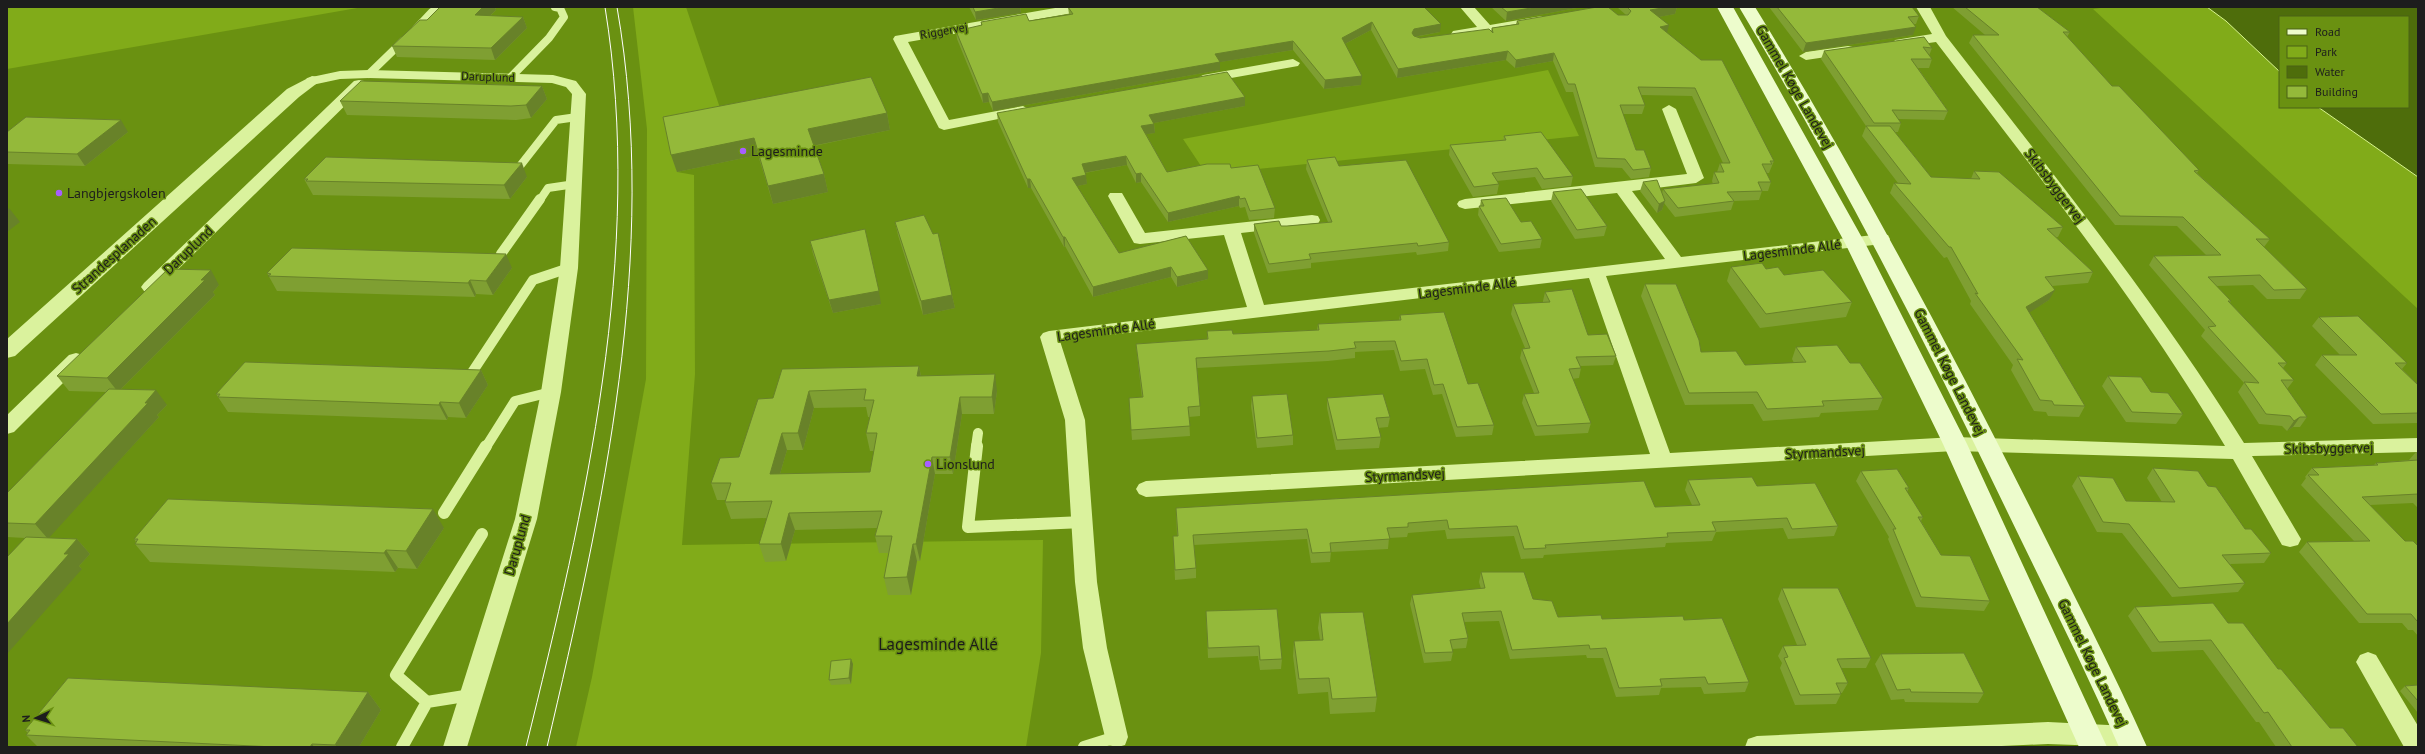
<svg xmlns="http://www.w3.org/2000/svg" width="2425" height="754" viewBox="0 0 2425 754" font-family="'PT Sans',sans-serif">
<rect width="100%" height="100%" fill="#6a9111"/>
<path fill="#81ab19" d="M7,7H363L7,69Z
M633,7H686L722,114L677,172L694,175L695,374L682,545L1043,540L1041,653L1026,747H576L592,677L646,379L647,129Z
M2108,7H2207L2226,21L2280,72V107H2318L2418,177V309L2093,9Z
M1548,70L1579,136L1229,172H1205L1183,139Z"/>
<path fill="#4e6d0b" stroke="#d9f68f" d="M2207,7H2418V177L2318,107H2408V17H2280V72L2226,21Z"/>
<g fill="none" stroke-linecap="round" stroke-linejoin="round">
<path stroke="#daf29d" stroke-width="8" d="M416,29L432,12L444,7
M369,74L403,41
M510,78L549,38L564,17L560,8L555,7
M520,166L556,120L577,117
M540,200L548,188L575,184"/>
<path stroke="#daf29d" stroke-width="10" d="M501,254L540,199
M469,377L533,280L569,268
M486,447L515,401L551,392
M976,447L978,433"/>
<path stroke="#daf29d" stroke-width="12" d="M977,446L968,527L1083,522
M444,513L486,446
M427,702L396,675L482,534
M402,747L427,702L471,695
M1084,747L1116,737"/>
<path fill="#daf29d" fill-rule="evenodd" d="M1061,7H1091L1084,11L908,42L949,120L1023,106L1030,110L1023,114L944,130L939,128L893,39L895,36Z
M1460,7H1474L1490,25L1542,16L1549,20L1542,24L1458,38L1451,34L1453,31L1477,27Z
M1916,7H1930L1946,36C2049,169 2155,300 2244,443L2418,438V452L2252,456L2301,539L2298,545L2290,547L2282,545L2233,459L1955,451L1146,497L1139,494L1136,489L1139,484L1146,481L1650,454L1589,278L1060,341L1085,420L1097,582L1107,648L1128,737L1125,745L1118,747L1107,745L1083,648L1075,582L1065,420L1040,337L1043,333L1049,331L1247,307L1224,235L1140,244L1134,243L1108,196L1110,193H1122L1145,233L1312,215L1318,216L1320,220L1318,224L1312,225L1241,233L1264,305L1665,259L1617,193L1465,209L1459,207L1457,204L1459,201L1465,199L1687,174L1662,109L1669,105L1676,109L1704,178L1696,183L1632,191L1681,257L1882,234L1888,235L1890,239L1888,243L1882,244L1606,276L1670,453L1955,437L2225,446C2140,303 2037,174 1936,42L1900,47L1895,46L1893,43L1895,40L1932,34Z
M1848,46L1853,47L1855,50L1853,53L1806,60L1799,56L1806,52Z
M1293,59L1300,63L1298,66L1203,83L1196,79L1203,75Z
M369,70L553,75L576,81L586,94L578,268L561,392L537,519L467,747H443L515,519L541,392L560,268L572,94L566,87L552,83L369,78L340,79L312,85L305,81L307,78L340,71Z
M359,80L364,81L366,84L364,87L156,291H144L141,287L144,283L354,81Z
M76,353L83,355L85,359L83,363L14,432L7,434V415L69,355Z
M2368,652L2376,655L2418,726V747H2404L2360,669L2356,662L2360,655Z
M2048,722L2128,726L2137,729L2140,737L2137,745L2130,747L2048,744L1980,747H1745L1748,739L1757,736Z"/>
<path fill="#daf29d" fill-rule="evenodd" d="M312,76L318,77L320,81L299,97L15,356L7,358V339L287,89Z"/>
<path fill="#edfccc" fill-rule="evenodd" d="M1717,7H1733L1865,243L1967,444L2107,747H2079L1943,444L1845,243Z
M1739,7H1755C1855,170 1945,338 2031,509C2070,588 2111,666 2147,747H2119C2084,666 2044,588 2006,509C1924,338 1837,170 1739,7Z"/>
<path stroke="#fff" stroke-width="1" d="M526,747C585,508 645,254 605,7
M547,747C603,507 660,254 617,7"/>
</g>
<path fill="#7f9f32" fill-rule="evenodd" d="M440,7H495L496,10L490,16L523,17L527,28L495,60L397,57L392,46L427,20Z
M969,7H1020L1021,13L976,20Z
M1068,7H1424L1440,32L1415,37L1420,38L1491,31L1492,28L1516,24L1517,21L1626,15L1617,7H1677L1675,14L1658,17L1667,33L1774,161L1769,173H1766L1771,182L1768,191H1762L1759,200L1734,201L1731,210L1675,217L1664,203L1662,210L1657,213L1640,191L1643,182L1662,193L1663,189L1713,184L1712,181L1714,172H1717L1720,163H1723L1692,96L1641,95L1645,105L1642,114H1623L1636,150L1651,168L1649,177L1631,179L1622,168L1595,167L1573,92H1566L1553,61L1515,68L1506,60L1397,78L1371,30L1345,44L1361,85L1324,89L1293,50L1220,62V70L993,111L989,102L983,103L957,39L956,31L981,26V22L1029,21L1069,14Z
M1491,7H1582L1506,21Z
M1769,7H1912L1919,16L1916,24H1914L1913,35L1803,52Z
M1952,7H2037L2070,32L2067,37L2112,86L2199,170L2197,173L2270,239L2264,247L2307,289L2300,299H2267L2253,285L2216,286L2231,301L2230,303L2287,363L2283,368L2294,380L2287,389L2307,417L2300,427H2293L2287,431L2282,426L2259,424L2238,392L2244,383L2201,336L2205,330L2149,265L2154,256L2206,255L2177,226L2115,225L1969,43L1973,35H1985Z
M1924,37L1932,48L1929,56L1932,59L1929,68H1918L1948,111L1944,120L1898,119L1901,123L1898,132H1895L1931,177L1971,179L1974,171L2063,227L2058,237H2056L2093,272L2088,283L2052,286L2049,300L2029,312L2085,406L2079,417L2048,416L2046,412L2034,411L2011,370L2013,365L1970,304L1971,301L1947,257L1944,258L1890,193L1894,183H1898L1862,136L1866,126L1821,59L1824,51Z
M542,86L547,99L531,118L516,120L347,115L340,101Z
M1245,97V106L1154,123L1155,133L1146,134L1167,172L1231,168L1275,208L1274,218L1249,220L1245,207L1240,208L1239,206L1168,222L1141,182L1136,183L1127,165L1085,173L1087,184L1077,186L1119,253L1186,236L1208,279L1177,287L1171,277L1093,297L1065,246L1064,247L1031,188H1028L998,122L997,113Z
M887,113L890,130L814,146L824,174L828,192L773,204L758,155L677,172L671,155Z
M7,132H128L85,166L7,164Z
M1504,136L1573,176L1571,186L1542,189L1535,177L1497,181L1499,184L1497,194L1473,197L1449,155L1450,145L1503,140Z
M1307,160L1339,166L1449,242L1448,251L1417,255L1416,252L1311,263V268L1268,273L1254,233V224L1281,226H1287L1328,222L1306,169Z
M527,177L510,199L313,195L304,179Z
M1553,192L1607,226L1604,236L1575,239L1551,201Z
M1481,200L1521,222L1542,239L1540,248L1499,252L1478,215L1479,206H1480Z
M895,222L952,295L955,308L923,315L898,235Z
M810,241L881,304L833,313L813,254Z
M1731,267L1766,269L1784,275L1852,302L1846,317L1760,328L1727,281Z
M512,268L493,295L476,294L475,297L277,291L267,273Z
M1645,284L1701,352L1745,365L1794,363L1792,359L1796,347L1850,363L1883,398L1878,410L1821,413L1819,417L1763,421L1753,404L1685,405L1641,296Z
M219,285L213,292L215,295L121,389L167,405L157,415L159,417L48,538L77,539L90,554L79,566L82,569L25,538L7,537V493L106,392L69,391L57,376Z
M1545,292L1588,335L1616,356L1613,365L1580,366L1581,368L1579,378L1572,379L1591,423L1588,433L1535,436L1522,403L1524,394L1534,393L1520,358L1522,349L1525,348L1511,314L1513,304L1543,303V301Z
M1400,315L1468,384L1494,425L1492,435L1456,437L1442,394L1433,395L1425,369L1400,371L1394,350L1355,352V358L1328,361L1197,368L1200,406V416L1189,417L1190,436L1132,440L1129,398H1142L1137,354L1136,344L1207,339V331L1233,334L1317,330L1318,324L1399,320Z
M2319,317L2407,363L2402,369L2418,385V423L2373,424L2315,365L2322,355H2340L2312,326Z
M919,366L921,376L997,391L994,414H962L953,474H935L920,561H917L911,595H888L884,578L889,553H879L875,536L877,528L795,530L786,561L765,562L759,544L767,518L731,519L725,502V500H717L711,483L739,457L773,398ZM866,407L868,417H870L866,433L870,451H874L870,472L780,474L787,450H803L814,408Z
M481,370L488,385L466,418L448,417L447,420L228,412L216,394Z
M2108,376L2151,392L2183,414L2176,424L2126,422L2102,386Z
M1252,396L1293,435V445L1257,448L1251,406Z
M1327,398L1390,417L1388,427L1378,428L1381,437L1379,448L1336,450L1327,408Z
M2416,452H2418V508L2413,503L2370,505L2405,541L2418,546V636L2413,630H2408L2402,623H2359L2299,552L2307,542L2354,541L2301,485L2306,478L2305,477L2312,468L2374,465L2376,463L2409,460Z
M2153,468L2208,486L2245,529L2271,553L2264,563L2230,564L2245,583L2238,592L2172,597L2122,533L2097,532L2072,486L2078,476L2126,501L2162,502L2147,478Z
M1861,471L1909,488L1907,492L1923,517L1921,521L1941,555L1990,601L1984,611L1916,607L1888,539L1889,537L1856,481Z
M1688,480L1757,486L1838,526L1834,536L1788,539L1783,528L1716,532L1712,541L1666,543L1665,547L1544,555L1543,558L1521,559L1514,536L1447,539L1445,530L1408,533L1407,537L1389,538L1388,549L1331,552L1330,562L1311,563L1307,539L1194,545L1196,568V578L1175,580L1173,536H1177L1176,508L1655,507L1692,505L1685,490Z
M444,528L417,569L398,568L395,572L150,562L135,544L136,542L134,539Z
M1481,572L1533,599L1558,617L1602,619L1684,620L1749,682L1745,692L1704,694L1701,687L1661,688L1659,695L1616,697L1603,658H1587L1586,655L1510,659L1499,621L1464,622L1468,638L1466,648L1452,649L1453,652L1451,661L1424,663L1410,604L1412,595L1481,589L1479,582Z
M1782,588L1871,658L1866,668H1841L1848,683L1842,693H1841V694L1836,704L1795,705L1780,668L1782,663L1778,656L1783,646L1797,645L1778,599Z
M2135,607L2228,623L2278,669L2330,728L2358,747H2276L2259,722H2256L2203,650L2152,652L2128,616Z
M1206,611L1282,659L1281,669L1260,670L1258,656L1208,658Z
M1320,613L1377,697L1375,712L1330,714L1328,692L1298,694L1293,656L1294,641L1320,640L1318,628Z
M1881,654L1984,693L1978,703L1905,702L1904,699L1891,700L1875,664Z
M851,659L853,664L851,684L831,685L829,680Z
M2418,685V713L2400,691L2405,686Z
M368,692L381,710L359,747H38L26,735L28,733L25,730Z"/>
<path fill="#688229" d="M483,7H495L496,10L479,26L475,15Z
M1004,7H1020L1021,13L976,20L975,12Z
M1537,7H1582L1506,21L1507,12Z
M1668,7H1677L1675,14L1648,19L1650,10Z
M523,17L527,28L495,60L491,48Z
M1372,22L1371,30L1341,46L1342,38Z
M1441,24L1440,32L1413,37L1412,33L1414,29Z
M1669,25L1667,33L1660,27Z
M1916,27L1913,35L1803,52L1806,43Z
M1293,41V50L1215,63V54Z
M1508,51L1506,60L1397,78L1398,69Z
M1554,53L1553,61L1515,68L1516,60Z
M1220,62V70L993,111L992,102Z
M1362,76L1361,85L1324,89L1325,80Z
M542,86L547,99L531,118L526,105Z
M988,93L989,102L983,103L982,94Z
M1245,97V106L1149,124V115Z
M887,113L890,130L812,146L808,129Z
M121,120L128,132L85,166L77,154Z
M1154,124L1155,133L1141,135V126Z
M754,138L758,155L677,172L671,155Z
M1126,156L1127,165L1083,173L1082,164Z
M522,163L527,177L510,199L504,185Z
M1141,173V182L1136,183V174Z
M824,174L828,192L773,204L768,186Z
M1086,175L1087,184L1073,187L1072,178Z
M1027,179H1030L1031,188H1028Z
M1239,196V206L1168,222V213Z
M1665,201L1662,210L1657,213L1659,204Z
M9,208L20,222L7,232V210Z
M1063,237H1065V246L1064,247Z
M506,254L512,268L493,295L486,281Z
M1171,267V277L1093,297V287Z
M211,270L219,285L213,292L215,295L118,392L107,378Z
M1208,270V279L1177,287V277Z
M470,280L476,294L475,297L468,283Z
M2055,290L2049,300L2021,318L2026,307Z
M879,291L881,304L833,313L829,300Z
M952,295L955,308L923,315L921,301Z
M919,366L922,383L917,376Z
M481,370L488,385L466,418L459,403Z
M995,374L997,391L994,414L992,397Z
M156,390L167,405L157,415L159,417L48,539L35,524Z
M809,391L814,408L803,450L798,433Z
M960,397L962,414L953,474L950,457Z
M440,402L448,417L447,420L439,405Z
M2300,417L2293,427L2287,431L2294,421Z
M782,433L787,450L775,491L770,474Z
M932,457L935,474L920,561L916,544Z
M433,509L444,528L417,569L406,551Z
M789,513L795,530L786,561L781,544Z
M77,539L90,554L79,566L82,569L7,654V624L64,554Z
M913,544L917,561L911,595L907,577Z
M386,550L398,568L395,572L384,553Z
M851,659L853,664L851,684L849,678Z
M368,692L381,710L359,747H337L335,745Z
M312,744L314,747H310Z"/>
<path fill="#94b93a" stroke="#688229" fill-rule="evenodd" d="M440,7H483L475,15L523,17L491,48L392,46L420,20H427Z
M973,7H1004L975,12Z
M1068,7H1424L1441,24L1414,29L1412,33L1414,36L1420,38L1489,29L1493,33L1492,28L1519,24L1517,21L1597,7H1608L1618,15H1628L1631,11L1627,7H1668L1650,10L1669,25L1660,27L1701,60H1722L1774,161H1770L1772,164H1762L1771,182H1758L1762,191L1727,192L1734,201L1678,208L1663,189L1719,183L1714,172H1724L1720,163H1730L1695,88L1638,87L1645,105H1620L1636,150H1644L1651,168L1633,170L1625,159L1597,158L1575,84H1568L1554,53L1516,60L1508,51L1398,69L1372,22L1342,38L1362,76L1325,80L1293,41L1215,54L1220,62L992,102L988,93L982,94L956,31L982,25L981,22L1026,14L1029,21L1073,14Z
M1501,7H1537L1507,12Z
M1777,7H1912L1919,16L1908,17L1916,27L1806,43Z
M1965,7H2037L2070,32H2063L2112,86H2119L2199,170L2194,171L2270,239H2256L2307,289L2274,290L2260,275L2208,277L2231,301H2228L2287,363H2278L2294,380H2281L2307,417H2300L2294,421L2290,416L2266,414L2244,382L2259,383L2208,327L2216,326L2154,256L2221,255L2183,217L2120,216L1973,35H1999Z
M1924,37L1932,48L1923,47L1932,59H1911L1948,111L1892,110L1901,123H1874L1824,51Z
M1227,72L1245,97L1149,115L1154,124L1141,126L1167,172L1207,164H1230L1231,168L1258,165L1275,208L1250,211L1245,198L1240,199L1239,196L1168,213L1141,173L1136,174L1126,156L1082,164L1086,175L1072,178L1119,253L1186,236L1208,270L1177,277L1171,267L1093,287L1065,237H1063L1030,179H1027L997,113Z
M871,77L887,113L808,129L824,174L768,186L754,138L671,155L663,117Z
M361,81L542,86L526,105L511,106L340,101Z
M26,117L121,120L77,154L7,152V132Z
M1866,126H1890L1931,177L1980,179L1974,171L1999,172L2063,227L2047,229L2093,272L2045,277L2055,290L2026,307L2085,406L2054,405L2052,401L2040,400L2017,359L2023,360L1975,293L1978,294L1951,247H1949L1894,183L1911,184Z
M1541,132L1573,176L1544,179L1537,168L1492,173L1499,184L1474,187L1450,145L1506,140L1504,136Z
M326,157L522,163L504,185L306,181L308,179H304Z
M1335,157L1339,166L1406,160L1449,242L1418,246L1417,243L1309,254L1311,259L1269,264L1254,224L1279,221L1281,226H1287L1332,222L1307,160Z
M1657,180L1665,201L1659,204L1643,182Z
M1581,189L1607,226L1577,230L1553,192Z
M1506,198L1521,222L1531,221L1542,239L1501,244L1479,206H1484L1481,200Z
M924,215L933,234L938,233L952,295L921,301L895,222Z
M865,229L879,291L829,300L810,241Z
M292,248L506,254L486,281L470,280L468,283L268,276L271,274L267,273Z
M1762,263L1766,269L1778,267L1784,275L1823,270L1852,302L1766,314L1731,267Z
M168,269L211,270L201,280H205L107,378L57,376Z
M1645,284H1676L1699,340L1701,352L1736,351L1745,365L1806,362L1796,347L1837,345L1850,363H1860L1883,398L1822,401L1824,406L1767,409L1757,392L1689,393Z
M1572,289L1588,335L1607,334L1616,356L1576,357L1581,368L1569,369L1591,423L1537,426L1524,394L1539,393L1522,349L1530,348L1513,304L1550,302L1545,292Z
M1444,312L1468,384L1478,383L1494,425L1457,427L1443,384L1434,385L1427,359L1401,361L1395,341L1354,342L1356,348L1329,351L1196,358L1200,406L1188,407L1190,426L1131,430L1129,398L1143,397L1136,344L1208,339L1207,331L1232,330L1233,334L1319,330L1318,324L1401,320L1400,315Z
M2358,316L2407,363H2395L2418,385V413L2381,414L2322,355H2357L2319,317Z
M245,362L481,370L459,403L440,402L439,405L218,397L220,394H216Z
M919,366L917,376L995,374L992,397H960L950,457H932L916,544H913L907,577L884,578L892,536H875L882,511L789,513L781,544H759L772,501L725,502L731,483H711L720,458L739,457L758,399L773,398L782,369ZM866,389L864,400H874L866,433H877L870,472L770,474L782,433H798L809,391Z
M2108,376L2141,377L2151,392L2168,393L2183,414L2132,412Z
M109,389L156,390L145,403H148L35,524L7,523V493Z
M1287,394L1293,435L1257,438L1252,396Z
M1383,394L1390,417L1376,418L1381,437L1337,440L1327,398Z
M2418,460V494L2362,497L2405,541H2413L2418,546V621H2417L2411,614H2367L2307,542L2370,541L2308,475H2319L2312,468L2378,465L2376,463Z
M2153,468L2198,471L2208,486L2216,487L2245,529H2251L2271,553L2222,555L2245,583L2179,588L2129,524L2103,522L2078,476L2113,478L2126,501L2175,502Z
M1897,469L1909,488H1905L1923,517H1918L1941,555L1970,556L1990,601L1921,597L1893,529H1896L1861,471Z
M1752,477L1757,486L1815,483L1838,526L1792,529L1787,518L1712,522L1716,531L1667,533L1668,537L1545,545L1546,548L1524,549L1517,526L1449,529L1447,520L1408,523V527L1387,528L1390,539L1330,543L1331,552L1312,553L1307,529L1193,535L1196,568L1175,570L1173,536H1178L1176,508L1644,481L1655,507L1700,505L1688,480Z
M168,499L433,509L406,551L386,550L384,553L135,544L138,539H134Z
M26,537L77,539L64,554H69L7,624V557Z
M1481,572H1524L1533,599L1552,601L1558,617L1601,615L1602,619L1683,616L1684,620L1722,618L1749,682L1708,684L1705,677L1660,679L1662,686L1619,688L1606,648L1590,649L1589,645L1512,650L1501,611L1462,613L1468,638L1450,640L1453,652L1425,653L1412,595L1485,588Z
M1782,588H1838L1871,658L1837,659L1848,683H1836L1841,694L1800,695L1784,658L1788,657L1783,646L1806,645Z
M2213,603L2228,623H2243L2278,669H2281L2330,728H2343L2358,747H2292L2268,712L2264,713L2211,640L2159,642L2135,607Z
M1277,609L1282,659L1260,660L1259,646L1208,648L1206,611Z
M1363,612L1377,697L1332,699L1329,678L1299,679L1294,641L1323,640L1320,613Z
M1964,653L1984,693L1911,692L1910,689L1897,690L1881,654Z
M851,659L849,678L829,680L831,661Z
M68,678L368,692L335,745L312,744L310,747H274L26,735L30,730H25Z
M2418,685V701L2405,686Z"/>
<g fill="#a75eff" stroke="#6a9111" stroke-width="1.5">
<circle cx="743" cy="151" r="4"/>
<circle cx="59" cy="193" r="4"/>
<circle cx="928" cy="464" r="4"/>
</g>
<g text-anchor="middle" stroke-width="3" stroke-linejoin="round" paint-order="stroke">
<g font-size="12" fill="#1d1d1d" stroke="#6a9111">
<text transform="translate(944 31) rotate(-10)" y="4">Riggervej</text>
<text transform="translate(488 77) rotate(2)" y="4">Daruplund</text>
</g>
<g font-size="14" fill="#1d1d1d" stroke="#6a9111">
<text transform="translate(1795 87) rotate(60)" y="5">Gammel Køge Landevej</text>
<text transform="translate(2055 186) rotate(53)" y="5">Skibsbyggervej</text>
<text transform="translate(188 250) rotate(-44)" y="5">Daruplund</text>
<text transform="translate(1792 250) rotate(-7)" y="5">Lagesminde Allé</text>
<text transform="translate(114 255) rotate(-42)" y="5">Strandesplanaden</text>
<text transform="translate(1467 288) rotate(-7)" y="5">Lagesminde Allé</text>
<text transform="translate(1106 330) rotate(-8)" y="5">Lagesminde Allé</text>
<text transform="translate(1950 372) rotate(63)" y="5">Gammel Køge Landevej</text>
<text transform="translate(2329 448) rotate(-1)" y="5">Skibsbyggervej</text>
<text transform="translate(1825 452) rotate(-3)" y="5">Styrmandsvej</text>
<text transform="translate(1405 475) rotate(-3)" y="5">Styrmandsvej</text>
<text transform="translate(517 545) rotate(-74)" y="5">Daruplund</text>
<text transform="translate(2093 663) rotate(64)" y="5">Gammel Køge Landevej</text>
</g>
<g font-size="14" fill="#1d1d1d" stroke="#6a9111" text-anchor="start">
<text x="751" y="156">Lagesminde</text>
<text x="67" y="198">Langbjergskolen</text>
<text x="936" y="469">Lionslund</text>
</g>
<g font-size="17" fill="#1c1d1a" stroke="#6a9111">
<text x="938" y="650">Lagesminde Allé</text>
</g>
</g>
<rect width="2425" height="754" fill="none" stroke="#1d1d1d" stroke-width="16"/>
<rect x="2279" y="16" width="130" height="92" fill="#6a9111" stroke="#4b6316"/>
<rect x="2287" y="29" width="20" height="6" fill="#edfccc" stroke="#4b6316"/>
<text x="2315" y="36" font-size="12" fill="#1d1d1d">Road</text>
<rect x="2287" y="46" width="20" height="12" fill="#81ab19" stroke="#4b6316"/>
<text x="2315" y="56" font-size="12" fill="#1d1d1d">Park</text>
<rect x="2287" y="66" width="20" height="12" fill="#4e6d0b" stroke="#4b6316"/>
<text x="2315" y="76" font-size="12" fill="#1d1d1d">Water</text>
<rect x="2287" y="86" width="20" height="12" fill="#94b93a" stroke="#4b6316"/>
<text x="2315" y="96" font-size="12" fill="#1d1d1d">Building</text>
<g transform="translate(36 718) rotate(266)" stroke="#6a9111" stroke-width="3" paint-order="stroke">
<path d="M0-3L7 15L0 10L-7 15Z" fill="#1d1d1d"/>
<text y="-6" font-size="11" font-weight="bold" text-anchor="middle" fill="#1d1d1d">N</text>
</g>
</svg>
